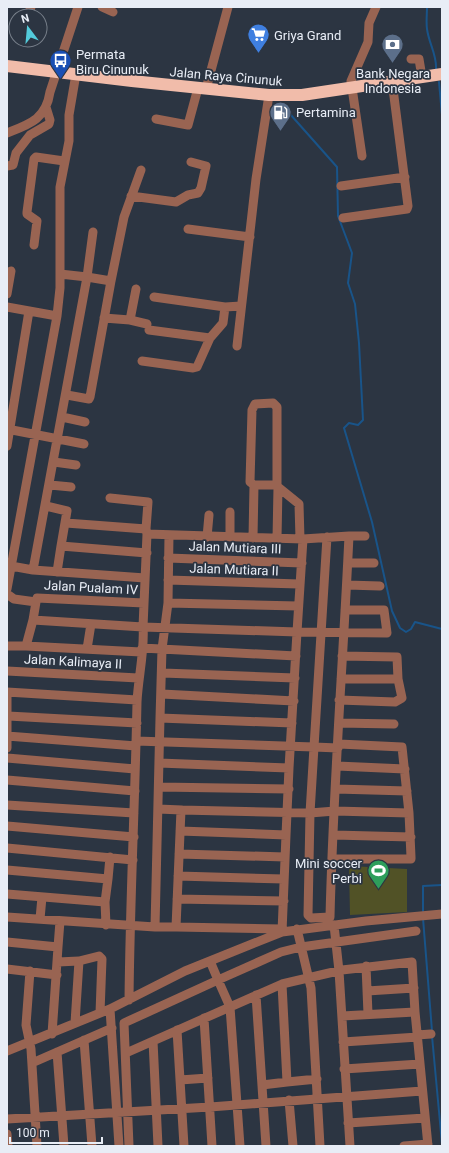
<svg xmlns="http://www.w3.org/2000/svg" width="449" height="1153" viewBox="0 0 449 1153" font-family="Roboto,sans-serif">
<rect width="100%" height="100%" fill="#2c3542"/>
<path fill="#515226" d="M349,866L407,869V912L350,915Z"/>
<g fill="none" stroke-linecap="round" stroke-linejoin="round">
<path stroke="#195489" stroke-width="2" d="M427,7C427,14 426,22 427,29C429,44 437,55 436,69
M439,82L442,115
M282,105L337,167L338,216L352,253L348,283L355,304L359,343L363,420L358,425L349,423L344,428L372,522L392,611L400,628L406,632L411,629L415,622L442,629
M423,914V886L442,885
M423,918L432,1031
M432,1036L442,1144"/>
<path stroke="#996452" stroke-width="9" d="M102,7L113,12
M28,16L31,7
M411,59H419L422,77
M206,89L228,7
M156,119L188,125L198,88
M7,133C30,124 46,119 50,92L78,7
M362,156L351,81L368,42L369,23L376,7
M7,166L13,165L16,153L30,135L49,124L50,120L46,107
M341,186L405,177
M131,196L176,202L188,195L198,193L201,188L206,166L191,162
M343,218L407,209L408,206L392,81
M188,229L250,237
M34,245L37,221L27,214V212L34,159L36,157L64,161
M111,281L124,217L141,170
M7,294L11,271
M154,297L225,307L241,306
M7,307L57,316
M104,318L130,320L136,289
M130,320L147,324
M149,330L210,338
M237,346L256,179L269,95
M142,361L193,368L197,367L210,338L223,323L225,307
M67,395L89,399L90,397L111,281L87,277L93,232
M62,417L85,422
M7,429L84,444
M7,446L29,311
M54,462L76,465
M50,485L71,487
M277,485H254L250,482L252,410L255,404L273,403L277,407V485L278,487L299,504L300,539
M110,498L148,502L146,529
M46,506L67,511L61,546
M230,512V537
M66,523L146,529L147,534L303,539L349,536C343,663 333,790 330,917L311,918L308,915L310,813L181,810L176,927L282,929
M147,534L143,627L297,632L289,768L159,763
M169,535L168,603L162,649L160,718L292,723
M349,536H365
M207,537L209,515
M253,538L254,485
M277,539L278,487
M303,539L297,632L387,633L384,610H345
M168,558L302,563
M348,563H374
M11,566L33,570L145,578
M33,570L87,277L60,274
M57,572L61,546L147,553
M168,580L299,584
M347,585L380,586
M7,589L57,316L60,288V187L69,141V115L76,74
M7,594L14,599L36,602L33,620L143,627C145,649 138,679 137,702C135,802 130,900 129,1000
M36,602L37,598L144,603
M168,603L298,606
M33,620L26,646L141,652
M7,646H26
M142,648L296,656
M87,649L91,624
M7,671L138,678
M163,673L295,678
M341,679H398
M7,692L137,700
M7,694V748
M162,694L294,701
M339,700L395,702L402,698L398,679L397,657L342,656
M8,716L137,723
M339,723L394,724
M7,736L136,746
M136,741L314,747L327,537
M338,748L314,747L310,813L335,811L409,813
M7,758L135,769
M337,766L405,769
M7,780L135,791
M159,787L289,789
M336,789L407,791
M7,805L134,813
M158,809L182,810
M7,826L134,837
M180,831L286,835L282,932
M286,835L289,768
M334,835L411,837
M7,848L133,860
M179,854L285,857
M332,859H411V857L409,813L402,747L339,744
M7,870L108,879L105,902L7,894
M178,876L284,879
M108,879L110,857
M177,899L284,901
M105,902L106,925
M7,917L155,927L160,718
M40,919L42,897
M334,925L339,971L350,1146
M155,927H176
M297,929L311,988L320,1146
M7,942L58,947L60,921
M79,961L99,956L102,959L100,1013
M58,962L79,961L75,1023
M366,966L368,1014
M7,969L57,975
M30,971L26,1025L31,1049L37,1146
M367,991L414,988
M256,995L266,1146
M110,1009L119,1146
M415,1012L428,1146
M204,1018L212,1146
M177,1030L184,1146
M52,1034L58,947
M417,1035L431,1034
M84,1040L92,1146
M153,1041L158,1146
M343,1042L418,1037
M7,1051L110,1009L185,971L282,932L366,921L442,914
M57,1052L64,1146
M126,1053L282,984L342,970L412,962L415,1012L342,1016
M32,1063L112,1028
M344,1069L420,1064
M180,1080L208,1078
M287,1082L317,1079
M262,1085L287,1082L282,984
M289,1100L293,1146
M7,1119L210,1107L422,1091
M348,1123L425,1118
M7,1134L8,1146
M129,1146L124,1023L218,980L210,961
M240,1146L230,1007L218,980L281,952L301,947L416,931
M404,1146L428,1144"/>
<path stroke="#f1bcaa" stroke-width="12" d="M7,66L132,81L269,95H302L442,74"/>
</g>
<defs>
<symbol id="supermarket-pin" viewBox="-11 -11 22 30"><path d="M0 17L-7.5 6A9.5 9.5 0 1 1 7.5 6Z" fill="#3f7fe0" stroke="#2c3542"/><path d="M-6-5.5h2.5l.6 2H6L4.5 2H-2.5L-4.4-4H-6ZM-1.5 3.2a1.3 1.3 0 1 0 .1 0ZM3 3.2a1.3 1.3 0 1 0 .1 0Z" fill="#fff"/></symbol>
<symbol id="bank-pin" viewBox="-11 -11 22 30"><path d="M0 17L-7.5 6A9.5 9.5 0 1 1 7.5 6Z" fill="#5c6f8a" stroke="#2c3542"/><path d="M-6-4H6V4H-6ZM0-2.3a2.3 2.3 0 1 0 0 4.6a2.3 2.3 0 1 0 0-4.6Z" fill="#fff"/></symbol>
<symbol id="bus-pin" viewBox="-11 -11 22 30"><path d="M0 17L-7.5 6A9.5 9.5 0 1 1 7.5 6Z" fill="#1a4fb4" stroke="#2c3542"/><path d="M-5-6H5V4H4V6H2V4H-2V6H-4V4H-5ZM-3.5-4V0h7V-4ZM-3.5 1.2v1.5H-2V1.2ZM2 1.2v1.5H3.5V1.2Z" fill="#fff"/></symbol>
<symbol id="fuel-pin" viewBox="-11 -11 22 30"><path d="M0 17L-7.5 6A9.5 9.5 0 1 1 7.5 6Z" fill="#5c6f8a" stroke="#2c3542"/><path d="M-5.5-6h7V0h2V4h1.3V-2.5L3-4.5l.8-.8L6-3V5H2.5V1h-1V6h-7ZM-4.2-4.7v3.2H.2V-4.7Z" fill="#fff"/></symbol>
<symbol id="stadium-pin" viewBox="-11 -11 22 30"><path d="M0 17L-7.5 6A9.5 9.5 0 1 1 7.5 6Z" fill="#2e9e5b" stroke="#2c3542"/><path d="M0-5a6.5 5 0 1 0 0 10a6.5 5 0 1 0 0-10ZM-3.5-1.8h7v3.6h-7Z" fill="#fff"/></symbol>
</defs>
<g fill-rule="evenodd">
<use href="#supermarket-pin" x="246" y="22" width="25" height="34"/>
<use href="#bank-pin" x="380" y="32" width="25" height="34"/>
<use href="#bus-pin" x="48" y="48" width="25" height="34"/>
<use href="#fuel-pin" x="268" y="100" width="25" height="34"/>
<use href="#stadium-pin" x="366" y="858" width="25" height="34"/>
</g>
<g text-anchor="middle" stroke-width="3.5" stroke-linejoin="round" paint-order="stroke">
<g font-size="13" fill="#e8edf6" stroke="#2c3542" text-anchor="start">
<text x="274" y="40">Griya Grand</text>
<text x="76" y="59">Permata<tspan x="76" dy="15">Biru Cinunuk</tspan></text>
<text x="393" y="78" text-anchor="middle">Bank Negara<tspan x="393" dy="15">Indonesia</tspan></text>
<text x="296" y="117">Pertamina</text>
<text x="362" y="868" text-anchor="end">Mini soccer<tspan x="362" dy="15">Perbi</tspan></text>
</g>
<g font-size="13" fill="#e8edf6" stroke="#2c3542">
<text transform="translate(226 76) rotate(5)" y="5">Jalan Raya Cinunuk</text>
<text transform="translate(235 547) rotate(2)" y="5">Jalan Mutiara III</text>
<text transform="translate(234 569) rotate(2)" y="5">Jalan Mutiara II</text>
<text transform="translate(91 587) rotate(3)" y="5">Jalan Pualam IV</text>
<text transform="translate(73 661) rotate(3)" y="5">Jalan Kalimaya II</text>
</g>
</g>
<rect width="449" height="1153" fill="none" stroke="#e8edf6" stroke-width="16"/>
<g transform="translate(28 28) rotate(344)"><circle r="19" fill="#2c3542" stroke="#777f8a"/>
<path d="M0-3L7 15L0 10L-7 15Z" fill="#53cbdb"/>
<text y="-6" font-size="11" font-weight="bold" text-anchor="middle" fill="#e8edf6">N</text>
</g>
<path d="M10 1137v6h92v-6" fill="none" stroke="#e8edf6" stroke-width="2"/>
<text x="16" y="1137" font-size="12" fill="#e8edf6" stroke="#2c3542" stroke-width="3" paint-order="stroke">100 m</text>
</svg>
